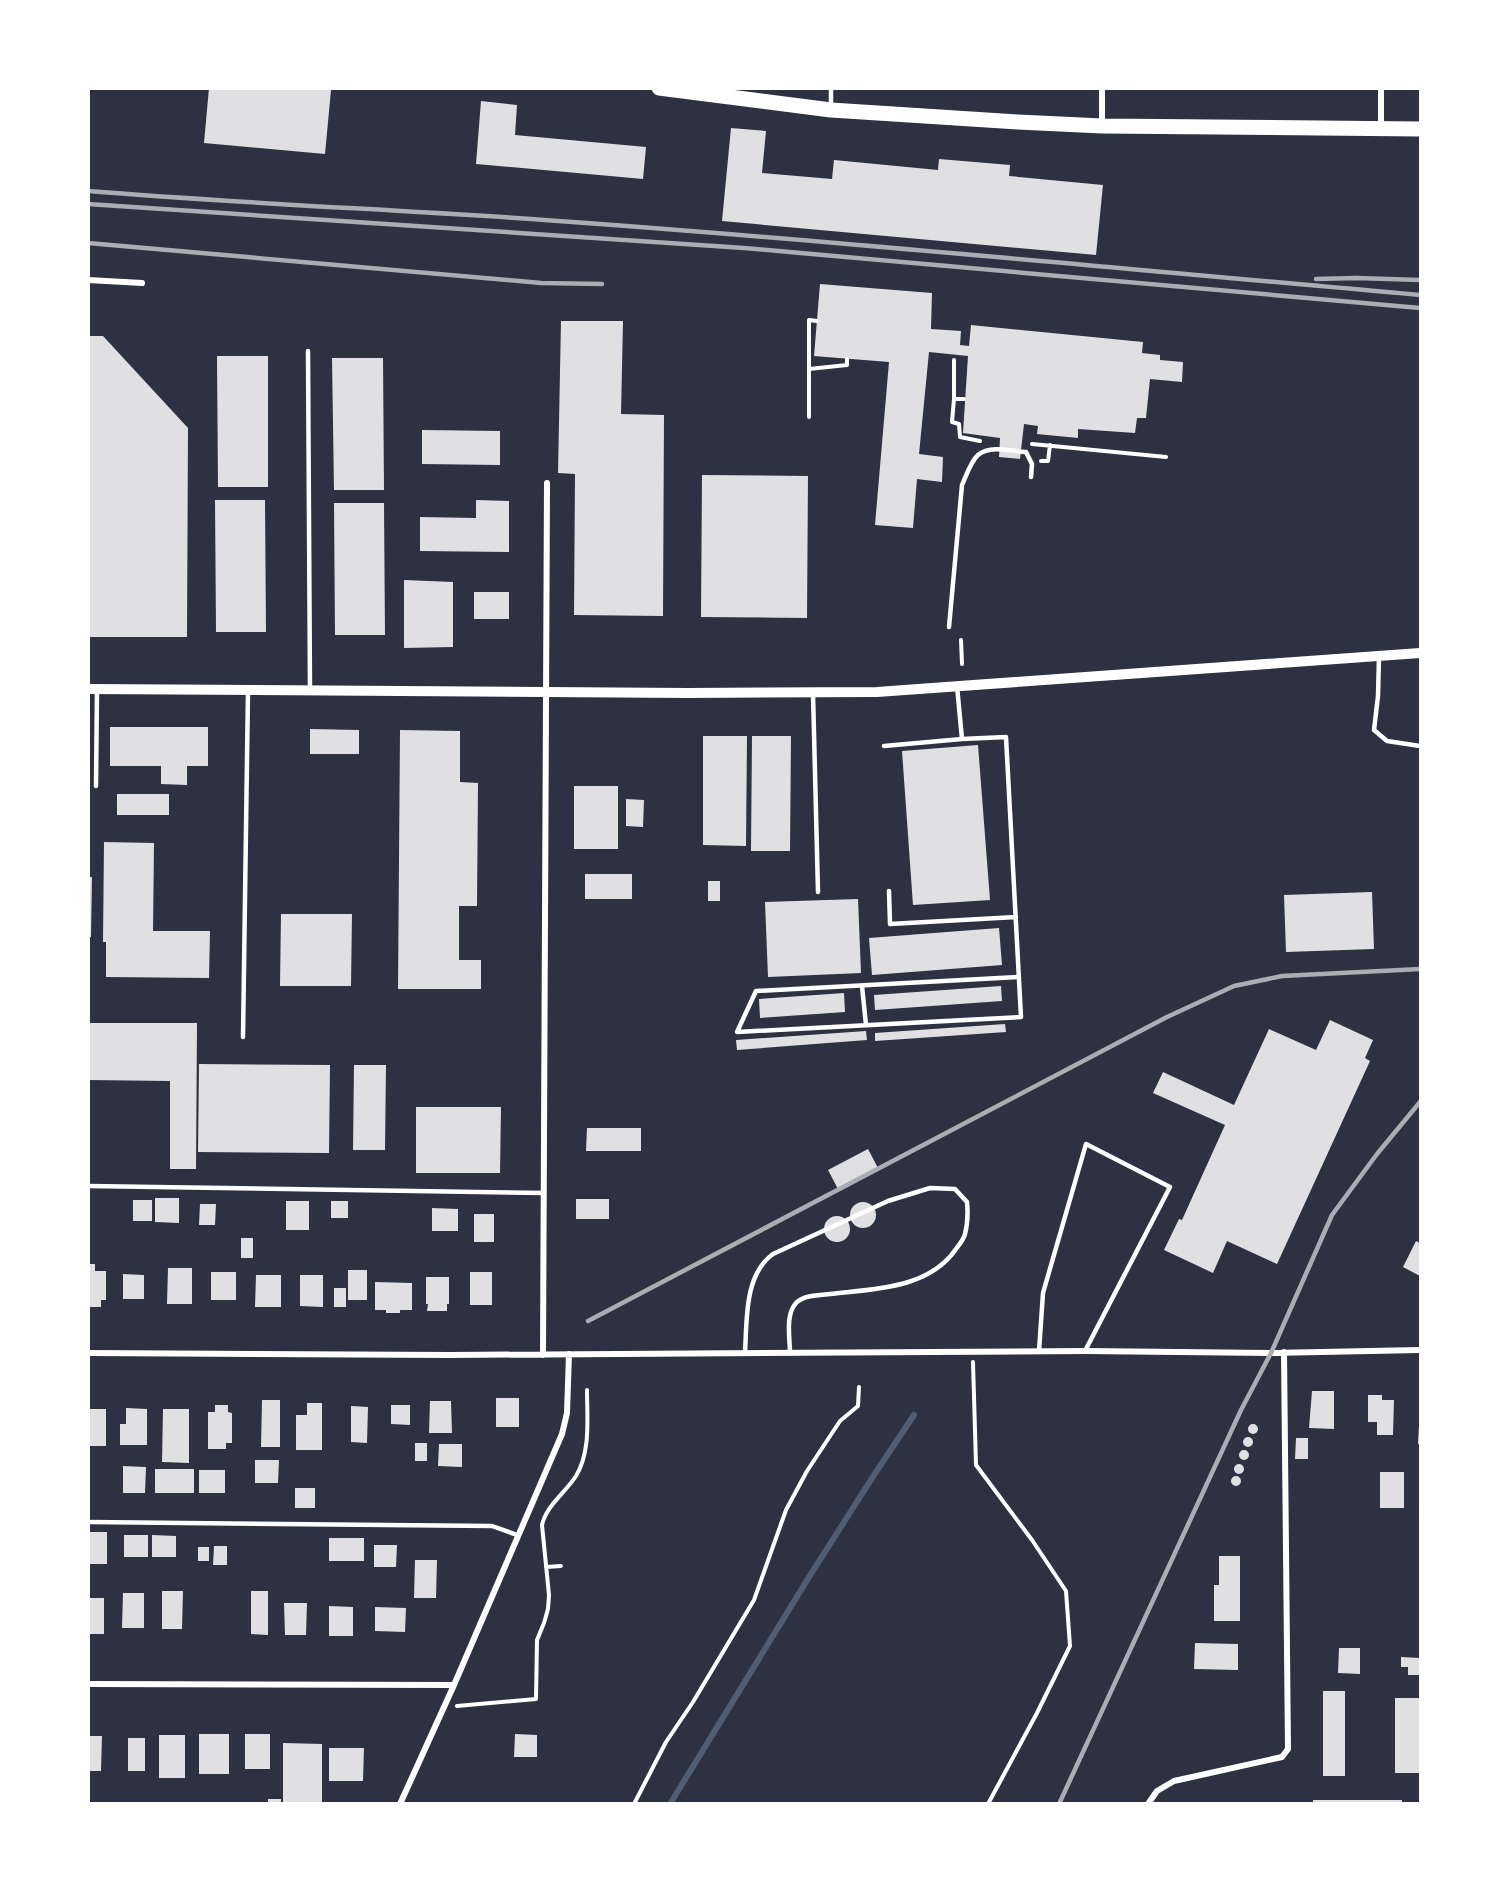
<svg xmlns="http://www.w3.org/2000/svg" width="1509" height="1892" viewBox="0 0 1509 1892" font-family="'IBM Plex Serif',serif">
<rect width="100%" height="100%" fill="#2d3142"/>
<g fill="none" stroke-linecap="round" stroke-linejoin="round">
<path stroke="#4f5d75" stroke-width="6" d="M670,1804L809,1577L874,1475L914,1415"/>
</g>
<path fill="#e0e0e3" d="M209,88H312L331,90L325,154L204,143Z
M481,101L517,105L515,135L646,147L643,179L476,164Z
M731,128L766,131L762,173L832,179L834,160L938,170L939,159L1010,165L1009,176L1103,185L1096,255L722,221Z
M820,284L932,293L931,329L961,331L960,345L969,346L971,325L1143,342L1142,353L1160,355V360L1183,362L1182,382L1150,379L1146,418H1137L1135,433L1078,429V438L1037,434L1038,426L1024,424L1020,459L999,457L1000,438L963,433L968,356L929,352L919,454L943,457L942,482L917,479L913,528L875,525L889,362L814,356Z
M561,321H623L621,414L664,415L663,616L574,615L575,474L558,473Z
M88,336H103L188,428L187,637H88Z
M217,356H268V487H218Z
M332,358H383L384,490H334Z
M422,430L500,431V465L422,464Z
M702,475L808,476L807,618L701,617Z
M215,500H265L266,632H216Z
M476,500L509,501V552L420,551V517L476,518Z
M334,503H384L385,635H335Z
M404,580L453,582V647L404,648Z
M474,592H509V619H474Z
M110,727H208V766H187V785L161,784V766H110Z
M310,729L359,730V754H310Z
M400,730L460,731V782L478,783L477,906H459V960H481V989H398Z
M703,736H747L746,846L703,845Z
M752,736H791L790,851H751Z
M978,745L990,900L913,905L902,751Z
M574,786H618V849H574Z
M117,794H169V815H117Z
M626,799L644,800L643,827L626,826Z
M104,842L154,843L153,931H210L209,978L106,977V942H103Z
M585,874H632V899H585Z
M88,877H92L91,937H88Z
M708,881H720V901H708Z
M1372,892L1374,949L1286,952L1284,895Z
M858,899L861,973L768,977L765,902Z
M281,914H352L351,986H280Z
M999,928L1002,965L872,975L869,938Z
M1001,986L1002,1001L875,1010L874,995Z
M844,993L845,1012L760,1018L759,999Z
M1330,1020L1373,1040L1365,1058L1370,1061L1277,1264L1227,1241L1213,1273L1164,1250L1179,1219L1182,1220L1225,1125L1153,1093L1163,1072L1234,1105L1269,1029L1316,1050Z
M88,1023H197L196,1169H170V1081L88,1080Z
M1005,1024L1006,1032L875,1041V1033Z
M866,1031L867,1040L737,1050L736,1040Z
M199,1064L330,1065L329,1153L198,1152Z
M354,1065H386L385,1150H353Z
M416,1107H501L500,1173H416Z
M587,1128H641V1151H586Z
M868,1149L878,1168L838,1189L828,1170Z
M155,1198H179V1223L155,1222Z
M576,1199H609V1219H576Z
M133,1200H152V1221H133Z
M286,1201H309V1230H286Z
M331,1201H348V1218H331Z
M850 1215a13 13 0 1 1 26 0a13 13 0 1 1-26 0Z
M200,1204H216L215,1225H199Z
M432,1208L458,1209V1231H432Z
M474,1214H494V1242H474Z
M824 1229a13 13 0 1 1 26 0a13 13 0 1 1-26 0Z
M241,1238H253V1258H241Z
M1416,1241L1420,1243V1276L1403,1267Z
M88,1264H95V1271H106V1300H101V1307H88Z
M168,1268H192V1304H167Z
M348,1270H367V1300H348Z
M211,1272H236V1300H211Z
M470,1272H492V1305H470Z
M123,1274L144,1275V1299H123Z
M256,1275H281V1307H255Z
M300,1275H323V1307L300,1306Z
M426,1277H449V1304H447V1311H427L428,1304H426Z
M375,1282L412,1283V1310H400V1313H386V1310H375Z
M334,1288H346V1307H334Z
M1312,1391H1334V1429L1309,1428Z
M1368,1395H1382V1400H1394L1393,1435H1377V1422H1368Z
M496,1398H519V1427H496Z
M262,1400H280V1447H261Z
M430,1401H451L452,1433H429Z
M307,1403H322V1450H296V1415H307Z
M215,1405H228V1412L232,1413V1443H226V1449H208V1412H215Z
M391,1405H410V1425L391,1424Z
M351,1406L368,1407L367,1443L351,1442Z
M126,1408L147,1409V1445H120V1424H126Z
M88,1409H106V1446H88Z
M163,1409H189V1463L162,1462Z
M1248 1429a5 5 0 1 1 10 0a5 5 0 1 1-10 0Z
M1419,1425L1420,1426V1445L1418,1444Z
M1243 1442a5 5 0 1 1 10 0a5 5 0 1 1-10 0Z
M1296,1438H1308V1459H1295Z
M415,1443H427V1461H415Z
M439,1444H462V1467L438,1466Z
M1239 1455a5 5 0 1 1 10 0a5 5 0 1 1-10 0Z
M255,1460H279L278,1483H255Z
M1234 1469a5 5 0 1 1 10 0a5 5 0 1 1-10 0Z
M123,1466L146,1467L145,1493H123Z
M155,1469H194V1493H155Z
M199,1470H225V1493H199Z
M1380,1472H1404V1508H1380Z
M1231 1481a5 5 0 1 1 10 0a5 5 0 1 1-10 0Z
M295,1488H315V1508H295Z
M88,1532H107V1564H88Z
M124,1535H148V1557H124Z
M152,1535L176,1536V1557H152Z
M329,1538H364V1561H329Z
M374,1545H397L396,1567H374Z
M214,1546H227V1565H213Z
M198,1547H209V1561H198Z
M1219,1556H1240V1621H1214V1585H1219Z
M415,1560H437L436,1598H414Z
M162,1591H183L182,1629H162Z
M251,1591H268V1635L251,1634Z
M123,1593H144V1628H122Z
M88,1598H104V1634H88Z
M284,1603H307L306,1635H285Z
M329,1606L353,1607V1636H329Z
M375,1607L406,1608L405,1632L375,1631Z
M1195,1643L1238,1644V1670L1194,1669Z
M1339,1648H1360V1674L1338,1673Z
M1401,1657L1420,1658V1675H1408V1667H1401Z
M1323,1691H1345V1776H1323Z
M1395,1698H1420V1773H1395Z
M199,1734H229V1774H199Z
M245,1734H270V1769H245Z
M515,1734L537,1735V1757H514Z
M159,1735H185V1778H159Z
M88,1736H102L101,1771H88Z
M128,1738H145V1771H128Z
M283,1743L322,1744V1804H283Z
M329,1748H364L363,1781H329Z
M268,1799H281V1804H268Z
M1313,1800H1402V1804H1313Z"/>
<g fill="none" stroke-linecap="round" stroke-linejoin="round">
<path stroke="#fff" stroke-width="4" d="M954,360V399L952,422L959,424L960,437L980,441
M809,369L847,365V359
M954,399H964
M809,417V320L817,321
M1032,444L1166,457
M1041,461H1048L1050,445
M961,640L962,664
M973,1362L976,1465L1032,1540L1066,1591L1070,1646L1037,1713L988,1804
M546,1567L561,1566
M457,1706L536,1699L537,1640L544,1623L548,1609L549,1595L542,1525C546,1506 565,1493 576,1476C591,1451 587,1418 587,1390
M634,1804L666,1742L693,1702L754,1600L786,1510L807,1471L840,1421L858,1406L859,1387"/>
<path stroke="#fff" stroke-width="4.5" d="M831,88V107
M308,351L310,690
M949,627L962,485C966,476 971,461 978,455C990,445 1012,451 1026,452L1032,464L1031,477
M1379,656L1378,696L1374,730L1387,741L1420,746
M957,686L962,739L1006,737L1021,1017L737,1032L756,991L1019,977
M813,693L818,892
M884,746L962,739
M96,786L97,689
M889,891L890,924L1016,917
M862,986L866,1025
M243,1037L248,690
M88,1186L544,1193
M1039,1351L1043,1293L1086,1144L1170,1187L1085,1351
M745,1353C747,1320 744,1275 773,1254L888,1201L930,1188L955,1189L967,1202C968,1213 968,1223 965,1234C964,1239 959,1245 956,1249C929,1289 873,1289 830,1294C820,1295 803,1295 796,1303C785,1315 790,1339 790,1353
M88,1522L492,1526L517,1535"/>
<path stroke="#fff" stroke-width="6" d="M1102,125V88
M1381,129V88
M88,280L142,283
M88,1353L450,1355L1085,1351L1271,1353L1420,1350
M543,1355L547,483
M88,1684L454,1685
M400,1804L454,1685L562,1434L567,1413L569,1354
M1148,1804L1157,1791L1174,1781L1282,1757L1288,1749L1284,1352"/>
<path stroke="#fff" stroke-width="10" d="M88,689L688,693L877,692L1420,653"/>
<path stroke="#fff" stroke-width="15" d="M659,88L831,110L1018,122L1102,126L1420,129"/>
<path stroke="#abadb3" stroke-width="4.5" d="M88,191C236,203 383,209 531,219C828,240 1124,269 1420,295
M88,204L744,248L1420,308
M88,243L541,283L602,284
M1316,279L1356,278L1420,280
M588,1321L1167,1017L1234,986L1282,976L1420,969
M1059,1804L1241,1410L1271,1353L1332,1215L1377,1154L1420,1102"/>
</g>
<rect width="1509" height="1892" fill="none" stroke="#ffffff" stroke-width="180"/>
</svg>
